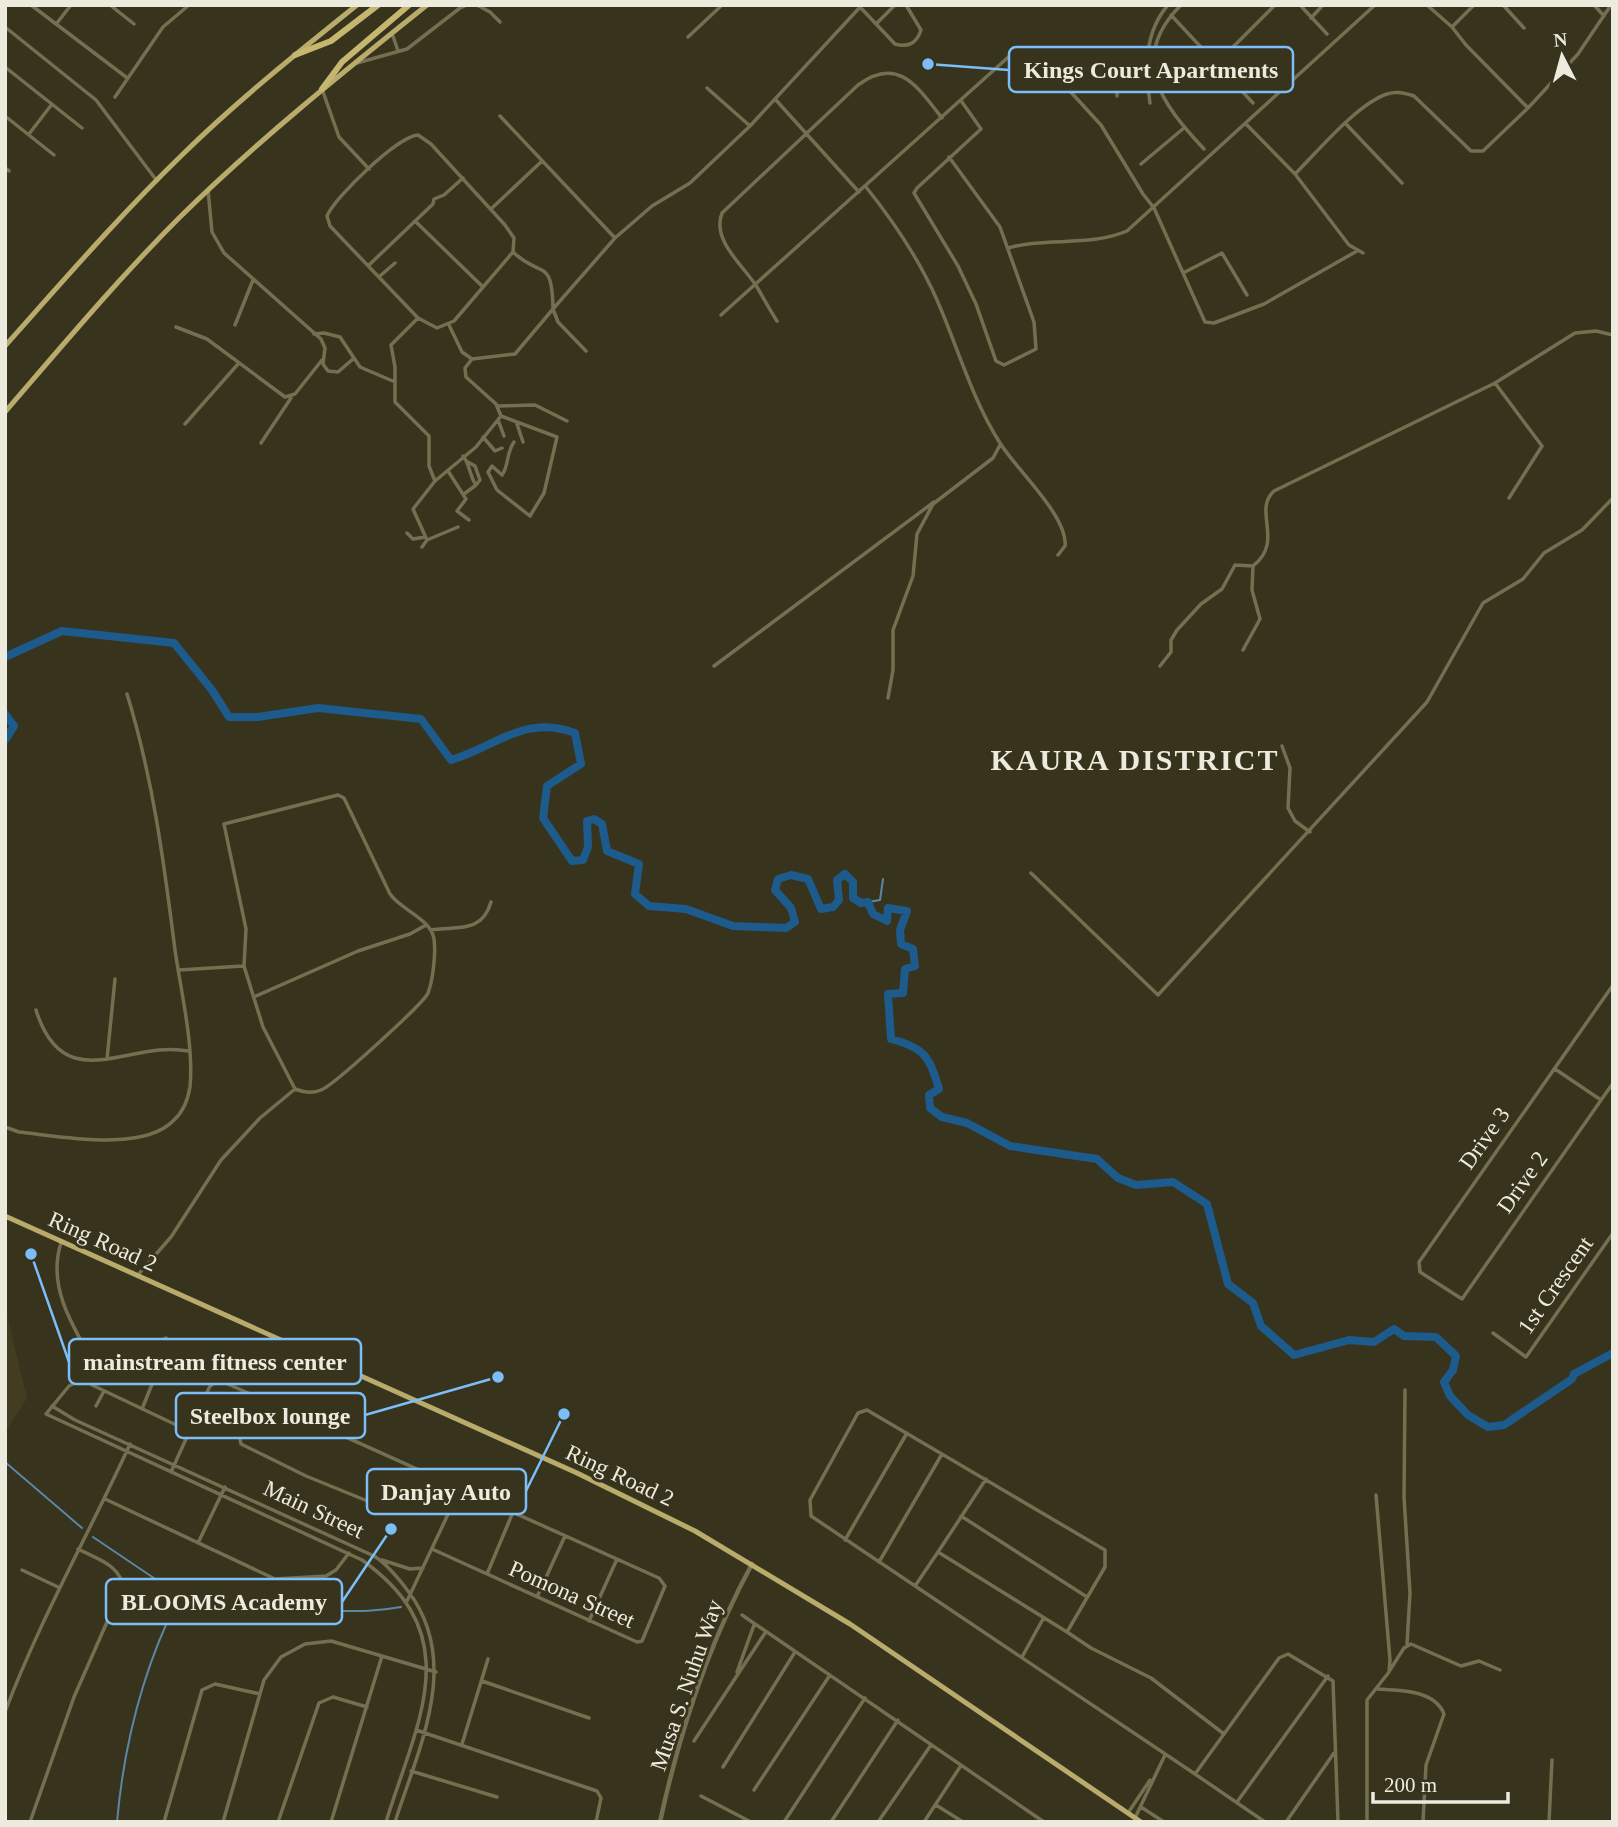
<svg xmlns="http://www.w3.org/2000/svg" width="1618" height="1827" viewBox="0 0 1618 1827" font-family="Georgia,serif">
<rect width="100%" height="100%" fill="#37331d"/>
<path fill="#423d20" d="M5,1307L27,1398L5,1432Z"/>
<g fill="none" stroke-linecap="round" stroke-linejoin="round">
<path stroke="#5b86a4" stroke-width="2" d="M868,902L880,900L883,879
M5,1462L82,1528
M93,1537L176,1593
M117,1822C124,1743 143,1669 178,1599L177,1594L197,1584C225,1598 256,1618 288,1617C301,1616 313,1611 326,1611C353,1611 374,1612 401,1607"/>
<path stroke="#1c5b8b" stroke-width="8" d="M5,657L62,631L174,643L212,690L229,717H258L318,708L421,719L451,760C497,746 525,714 575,733L581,764L547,786L543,818L572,861L583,860L588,847L587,821L594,819L602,824L607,851L639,864L635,894L649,906L686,909L733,926L786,928L795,922L791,908L775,890L778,879L791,875L808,879L821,909L833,907L839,900L837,880L845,874L853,882V898L861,903L868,902L873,914L887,921L888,908L907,911L900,930L901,944L913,949L915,966L905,969L903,993L888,994L891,1039C925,1048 929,1056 939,1089L929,1095L930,1108L942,1117L967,1123L1010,1146L1097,1159L1118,1178L1136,1185L1173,1182L1207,1204L1228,1284L1253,1303L1261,1326L1294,1355L1349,1340L1374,1342L1394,1329L1404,1336L1436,1337L1456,1356L1453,1370L1444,1382L1450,1396L1468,1415L1488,1427L1504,1425L1572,1379L1574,1374L1613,1353
M5,714L14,726L5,740"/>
<path stroke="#756f51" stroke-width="3.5" d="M31,5L126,77
M110,5L134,24
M477,5L490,12L500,22
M1181,5C1127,59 1162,104 1204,149
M1300,5L1327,34
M1427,5L1452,27L1474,5
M1503,5L1524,28
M1594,5L1604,16
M860,7L895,44C908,48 917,43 921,30L906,5
M1171,15L1253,103
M1311,18L1323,5
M57,23L71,5
M876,24L895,5
M5,27L96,100L157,181
M1452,27L1466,45L1528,108L1578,54L1611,5
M392,33L398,51
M688,37L722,5
M357,63L407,49L460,8L467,5
M1217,63L1275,5
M5,67L82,128
M707,88L750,126
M322,89L339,137L369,169
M1117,96L1119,62L1130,58L1154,60
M115,97L163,27L189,5
M775,99L859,192
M1150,103C1145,68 1144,33 1168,5
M5,116L54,155
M500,116L615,238
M1246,124L1295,174L1349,245L1363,253
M1346,124L1402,183
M29,134L52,104
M949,157L1000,227L1034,322L1036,349L1004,365L996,361L976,304L958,266L914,193L917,188L981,129L962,102
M1141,164L1184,128
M5,168L9,171
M1295,174C1318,151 1357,104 1387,94C1397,91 1405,93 1414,96L1471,151H1483L1528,108
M866,187C894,222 919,259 937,300C958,348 972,399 1000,443C1015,468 1068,516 1065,546L1058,555
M208,190L212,232L224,253L321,339L325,348L323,364L328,371L338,372L353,359
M491,209L542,161
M415,221L482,286
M1008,248C1047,237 1089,247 1127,231L1375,5
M369,265L433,204L434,199L444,195L463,178
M1183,273L1222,253L1247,295
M380,276L395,263
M721,315L1014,52L1025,49L1035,53L1101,125L1143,194L1154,208L1205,322L1214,323L1264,304L1357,251
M418,318L391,345L395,367V402L429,436V466L435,481
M777,321C770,310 764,299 757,287C745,267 711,241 722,213L858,85C899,55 918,88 942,118
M235,325L253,280
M449,325L462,352L472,359
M176,327L207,339L285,397L295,394L322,360
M314,334L324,333L340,337L360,367L395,382
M586,351L558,322L553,309L615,238L652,206L690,183L750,126L862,5
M1495,383L1542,446L1509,498
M497,406L535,405L567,421
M501,416L557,437L544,493L530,516L497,490L488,472L492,466L502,475C509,466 506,453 514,442
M498,420L504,436
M185,424L238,364
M517,424L523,442
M483,437L495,451L502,448
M261,443L291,398
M463,456C470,464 469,475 476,485L464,494
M468,462L475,466L480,480L476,485
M448,471L466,499L457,511L469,520
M458,527L427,540L413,509L435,481L476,447L501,416L496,404L466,377L465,368L472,359L515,354L553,309C552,256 541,279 513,252L514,238L505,225L431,144L418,135C398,136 335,197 327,216L330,226L418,318L437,328L454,321L513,252
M407,533L413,539L425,537
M422,547L427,540
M1243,650L1260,619L1252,590L1253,566
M714,666L934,502
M1160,666L1171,652V640L1177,630L1201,604L1222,589L1235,565L1253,566C1285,541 1252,511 1274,491L1495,383L1575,333L1596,331L1613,335
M888,698L893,670V630L913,576L917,534L933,504L993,458L1000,445
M1282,746L1290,768L1288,808L1295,821L1310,832
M338,795L344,798L390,894C401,910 431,919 434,939C436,953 433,980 428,993C424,1003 333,1086 321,1090C312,1094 303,1092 295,1089L263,1027L244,966L246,929L224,824Z
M1031,873L1158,995L1427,702L1483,603L1523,579L1544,553L1582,530L1613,498
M431,930C456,926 482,934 491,902
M179,970L243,966
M1613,985L1419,1262L1420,1272L1462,1299L1613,1083
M254,997L358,951L410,934L426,925
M36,1010C64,1100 130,1039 188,1051
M107,1059L115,979
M1555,1069L1601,1100
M5,1127L19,1132C59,1136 143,1153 174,1120C183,1112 188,1099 190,1087C194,1045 181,992 175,950C164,863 153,778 127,694
M61,1243C46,1289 76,1331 98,1371
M137,1276L171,1237L221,1160L260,1118L295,1089
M1493,1333L1526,1357L1613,1233
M166,1338L69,1386L46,1414L362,1560C469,1636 417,1721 386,1822
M92,1385L189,1431
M1405,1390L1404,1497L1410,1593L1407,1644
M259,1396L240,1439L241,1444L306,1476L392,1511L396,1509L414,1468
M52,1406L75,1420L374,1556C387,1564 399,1579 408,1591C462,1662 419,1747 395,1822
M96,1406L104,1391
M142,1409L163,1357
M171,1472L210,1386L219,1380L659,1578L665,1586L642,1641L637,1642L432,1549
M105,1499L275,1579L326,1576L336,1570L349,1553
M961,1516L1087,1597
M845,1540L907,1433
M198,1543L225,1487
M938,1552L986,1479
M382,1560L410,1569L423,1568
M879,1562L942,1454
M22,1570L58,1587
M487,1574L513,1512
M915,1586L938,1552L1067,1632
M537,1597L565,1536
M407,1601L460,1489
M742,1615L1044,1822
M589,1621L617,1559
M1022,1657L1043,1619
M1390,1670L1404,1648L1411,1644L1461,1666L1479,1661L1500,1670
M737,1672L754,1625
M482,1681L589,1718
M1378,1689C1399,1690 1435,1690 1444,1714L1426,1765L1423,1822
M5,1712C40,1619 89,1534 130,1444
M416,1730L597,1791L601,1798L596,1822
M694,1741L765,1633
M462,1744L488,1659
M723,1767L795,1652
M411,1771L497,1797
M1195,1774L811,1516L810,1500L858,1413L867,1410L1105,1550V1567L1067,1632L1091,1648L1151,1678L1224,1734
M754,1790L830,1675
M701,1796L751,1822
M1237,1802L1328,1676
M936,1805L963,1822
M1141,1807L1164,1822
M1128,1813L1150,1780
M1135,1818L1165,1755
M30,1822L74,1697L122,1588C123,1566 95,1558 78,1549
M164,1822L202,1690L215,1684L260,1694
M223,1822L264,1680L281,1657L305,1644L331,1641L436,1672
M278,1822L319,1703L333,1697L367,1707
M331,1822L382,1656
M784,1822L865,1698
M831,1822L898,1720
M878,1822L931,1745
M924,1822L960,1767
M1265,1822L1195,1774L1279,1658L1288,1654L1333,1681L1338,1822
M1286,1822L1334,1753
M1367,1822V1700L1389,1672L1390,1660L1376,1495
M1549,1822L1552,1760"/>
<path stroke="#756f51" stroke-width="4.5" d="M660,1822C679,1734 709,1643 752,1564"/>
<path stroke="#b8ab6b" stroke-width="5" d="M5,346C63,281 120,215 183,154C237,101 297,53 357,5
M5,412C62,346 118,279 180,217C257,141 342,73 427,5
M5,1216L577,1473L695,1531L850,1624L1141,1822"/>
<path stroke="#c6b770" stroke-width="6" d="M295,55L331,41L378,5
M322,89L342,62L409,5"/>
</g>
<g text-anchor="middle" stroke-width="6" stroke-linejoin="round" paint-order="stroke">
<g font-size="23" fill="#edebde" stroke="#37331d">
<text transform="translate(1484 1138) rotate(-55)" y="8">Drive 3</text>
<text transform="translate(1522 1182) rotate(-55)" y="8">Drive 2</text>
<text transform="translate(103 1241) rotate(24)" y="8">Ring Road 2</text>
<text transform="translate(1555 1285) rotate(-55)" y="8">1st Crescent</text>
<text transform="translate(620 1475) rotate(25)" y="8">Ring Road 2</text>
<text transform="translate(314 1509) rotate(25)" y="8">Main Street</text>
<text transform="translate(572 1594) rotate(24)" y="8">Pomona Street</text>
<text transform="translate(686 1685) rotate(-71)" y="8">Musa S. Nuhu Way</text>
</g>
<g font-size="30" font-weight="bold" letter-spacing="2" fill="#edebde" stroke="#37331d">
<text x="1135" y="770">KAURA DISTRICT</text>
</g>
</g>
<path fill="none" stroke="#7bbef9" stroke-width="2.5" d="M928 64L1009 70M31 1254L69 1362M498 1377L365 1415M564 1414L526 1491M391 1529L342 1602"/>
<g fill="#7bbef9" stroke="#37331d" stroke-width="2.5">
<circle cx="928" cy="64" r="7"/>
<circle cx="31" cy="1254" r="7"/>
<circle cx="498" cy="1377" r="7"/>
<circle cx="564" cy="1414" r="7"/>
<circle cx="391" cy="1529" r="7"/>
</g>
<g fill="#37331d" stroke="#7bbef9" stroke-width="2.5">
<rect x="1009" y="47" width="284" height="45" rx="7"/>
<rect x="69" y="1339" width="292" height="45" rx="7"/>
<rect x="176" y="1393" width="189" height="45" rx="7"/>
<rect x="367" y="1469" width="159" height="45" rx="7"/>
<rect x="106" y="1579" width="236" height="45" rx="7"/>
</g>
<g font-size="24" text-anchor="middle" font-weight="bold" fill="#edebde">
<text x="1151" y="78">Kings Court Apartments</text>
<text x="215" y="1370">mainstream fitness center</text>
<text x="270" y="1424">Steelbox lounge</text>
<text x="446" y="1500">Danjay Auto</text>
<text x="224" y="1610">BLOOMS Academy</text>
</g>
<rect width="1618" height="1827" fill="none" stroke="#edebde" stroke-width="14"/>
<g transform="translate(1562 56) rotate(354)" stroke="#37331d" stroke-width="5" paint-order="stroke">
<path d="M0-5L12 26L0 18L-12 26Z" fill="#edebde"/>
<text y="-10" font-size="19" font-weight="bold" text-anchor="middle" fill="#edebde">N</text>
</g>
<path d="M1373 1792v10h135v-10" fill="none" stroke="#edebde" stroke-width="3.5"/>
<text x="1384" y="1792" font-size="21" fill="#edebde" stroke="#37331d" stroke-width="5" paint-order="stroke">200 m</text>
</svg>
